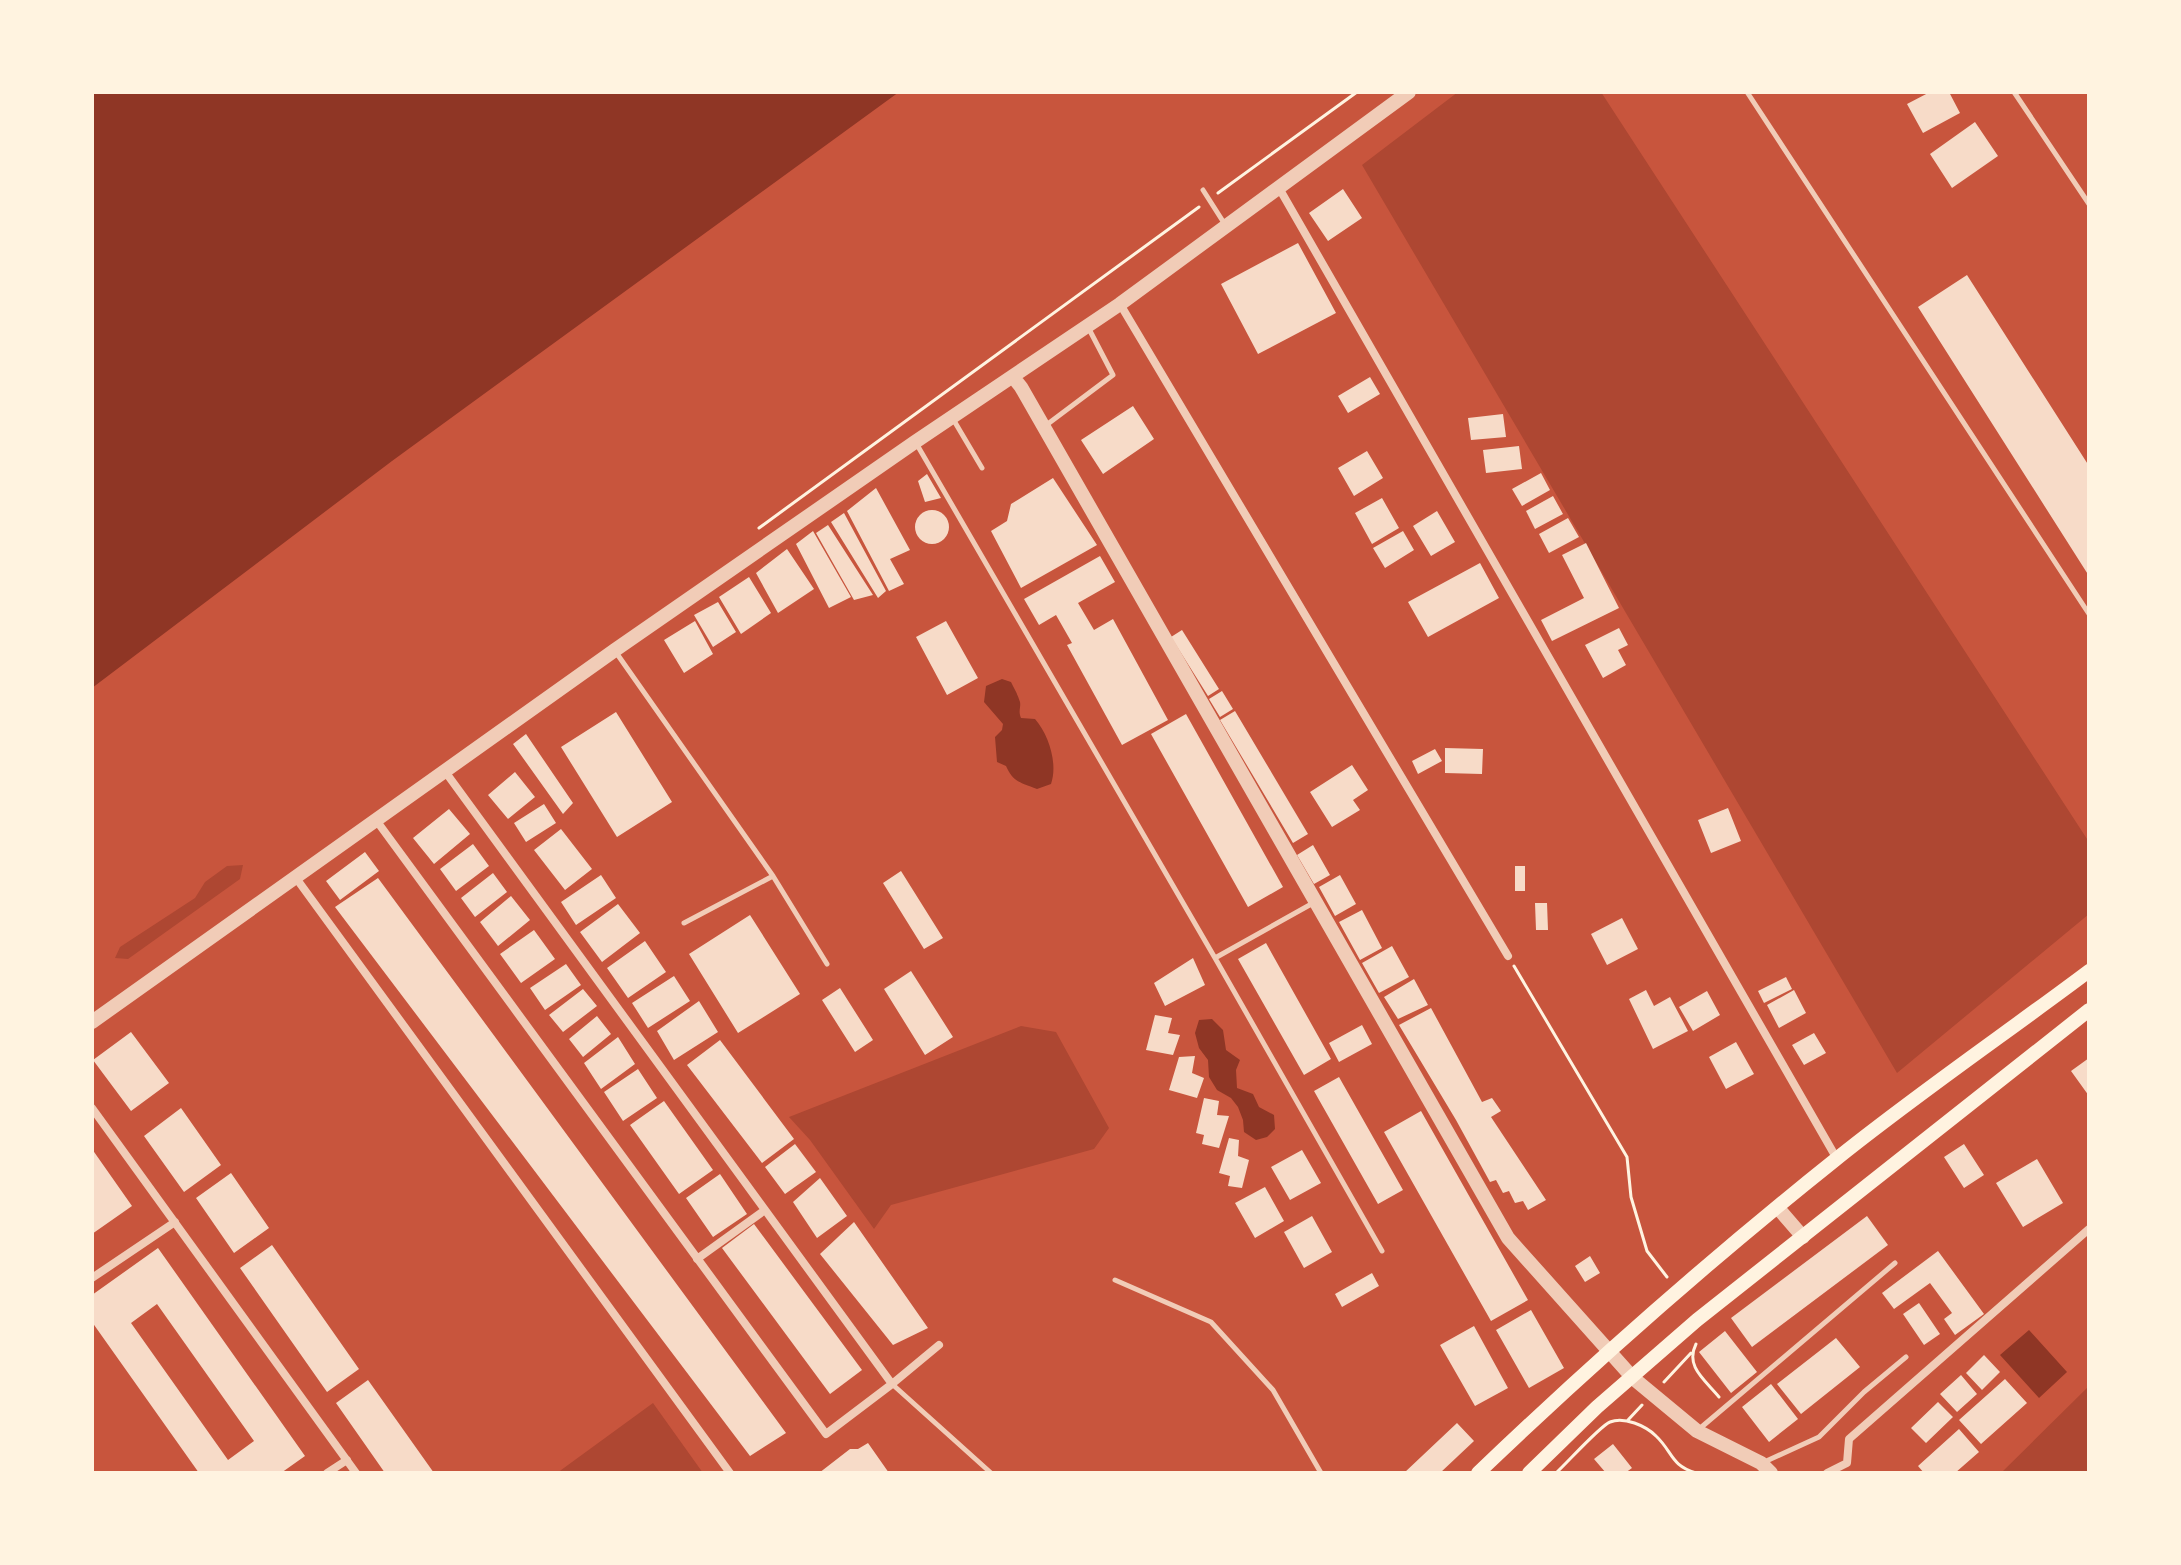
<svg xmlns="http://www.w3.org/2000/svg" width="2181" height="1565" viewBox="0 0 2181 1565" font-family="Ubuntu,sans-serif">
<rect width="100%" height="100%" fill="#c8553d"/>
<path fill="#ae4732" d="M1458,92H1601L2089,842V914L1897,1073L1362,165Z
M243,865L240,879L128,959L115,958L120,947L195,898L205,882L227,866Z
M1021,1026L1056,1032L1109,1128L1094,1149L891,1205L874,1229L810,1140L789,1117Z
M2089,1386V1473H2001Z
M653,1403L703,1473H557Z"/>
<path fill="#8f3625" d="M92,92H899L392,461L92,688Z
M1002,679L1011,682C1014,688 1018,695 1020,702C1021,708 1018,711 1021,718L1035,719C1049,735 1058,764 1051,784L1037,789C1021,783 1013,782 1006,766L997,762L995,737L1002,730L1003,724L984,702L986,686Z
M1212,1019L1223,1030L1226,1050L1240,1060L1236,1070L1237,1088L1253,1094L1259,1107L1274,1115L1275,1129L1267,1137L1256,1140L1244,1132L1243,1120L1238,1107L1231,1098L1217,1090L1209,1077L1208,1060L1199,1048L1195,1033L1199,1020Z
M2029,1330L2067,1372L2039,1398L2000,1355Z"/>
<path fill="#f7dbc8" fill-rule="evenodd" d="M1930,92H1949L1960,113L1923,133L1907,104Z
M1975,122L1998,156L1952,188L1930,154Z
M1343,189L1362,218L1328,241L1309,213Z
M1298,243L1336,313L1258,354L1221,284Z
M1967,275L2089,466V576L1918,307Z
M1370,377L1380,394L1348,413L1338,396Z
M1133,406L1154,439L1103,474L1081,440Z
M1503,414L1506,437L1471,440L1468,418Z
M1519,446L1522,469L1486,473L1483,450Z
M1367,451L1383,478L1354,496L1338,468Z
M1541,473L1550,490L1522,506L1512,489Z
M927,474L941,498L925,502L918,481Z
M1053,478L1097,545L1021,588L991,531L1007,521L1011,504Z
M876,488L910,550L890,559L904,584L889,591L847,511Z
M1553,496L1563,514L1535,529L1526,511Z
M1382,498L1399,528L1372,544L1355,513Z
M915 527a17 17 0 1 1 34 0a17 17 0 1 1-34 0Z
M1437,511L1455,542L1431,556L1413,526Z
M844,513L886,591L878,598L831,522Z
M1568,518L1579,537L1549,553L1539,534Z
M828,525L873,595L854,600L816,533Z
M813,531L851,597L829,608L796,544Z
M1403,531L1414,550L1385,568L1373,548Z
M1586,543L1619,608L1552,641L1541,620L1584,598L1562,555Z
M787,549L814,589L778,613L756,573Z
M1100,556L1115,582L1078,603L1094,630L1113,619L1168,720L1122,745L1067,645L1072,643L1056,615L1039,625L1024,599Z
M1480,563L1499,598L1428,637L1408,602Z
M749,577L771,613L741,634L719,597Z
M718,602L736,632L713,647L694,615Z
M695,621L713,654L684,673L664,640Z
M946,621L978,678L947,695L916,637Z
M1619,628L1628,645L1618,650L1626,665L1603,678L1585,645Z
M1182,630L1219,689L1208,696L1171,637Z
M1222,691L1233,709L1220,717L1209,699Z
M1235,711L1308,834L1293,843L1220,720Z
M616,712L672,802L617,837L561,747Z
M1186,714L1283,887L1248,907L1151,734Z
M526,734L573,803L563,814L513,744Z
M1445,748L1483,749L1482,774L1445,773Z
M1435,749L1442,761L1418,774L1412,761Z
M1352,765L1368,790L1353,800L1360,810L1332,827L1310,792Z
M515,772L535,797L508,819L488,795Z
M544,804L556,823L526,842L514,823Z
M1728,808L1741,841L1711,853L1698,820Z
M449,809L470,834L434,864L413,838Z
M561,829L592,869L565,890L534,850Z
M473,844L489,866L456,891L440,869Z
M1313,845L1330,875L1314,884L1297,855Z
M365,852L379,871L340,900L326,881Z
M1515,866H1525V891H1515Z
M901,871L943,938L924,949L883,883Z
M493,873L507,892L475,917L461,898Z
M601,875L616,898L576,925L561,902Z
M1340,875L1356,904L1335,916L1319,887Z
M378,878L476,1011L786,1433L750,1456L335,907Z
M511,896L530,920L498,946L480,922Z
M1535,903H1547L1548,930H1536Z
M618,904L640,933L602,962L580,932Z
M1362,910L1382,948L1360,960L1339,922Z
M750,915L800,994L738,1033L689,954Z
M1622,918L1638,949L1607,965L1591,934Z
M534,930L555,959L521,983L500,954Z
M645,941L666,972L628,998L607,968Z
M1266,943L1331,1059L1304,1075L1238,959Z
M1392,946L1409,977L1379,993L1362,963Z
M1193,958L1205,985L1165,1006L1154,983Z
M566,964L581,985L545,1010L530,988Z
M911,971L953,1037L925,1055L884,989Z
M674,976L690,1001L648,1028L632,1003Z
M1786,977L1792,989L1764,1003L1758,991Z
M1414,979L1428,1005L1398,1019L1384,997Z
M840,988L873,1040L855,1052L822,1000Z
M583,989L597,1006L563,1032L549,1015Z
M1646,990L1654,1006L1670,997L1688,1031L1653,1049L1629,999Z
M1794,990L1806,1013L1779,1028L1767,1005Z
M1707,991L1720,1015L1693,1031L1679,1007Z
M699,1001L718,1032L674,1060L657,1031Z
M1431,1008L1482,1102L1492,1098L1501,1111L1491,1117L1546,1200L1528,1210L1523,1201L1515,1203L1509,1191L1503,1193L1496,1180L1490,1182L1456,1120L1399,1025Z
M1155,1015L1172,1018L1168,1033L1180,1035L1173,1055L1146,1050Z
M597,1016L611,1034L583,1057L569,1039Z
M1362,1025L1372,1044L1339,1062L1329,1043Z
M131,1032L169,1083L131,1111L93,1060Z
M1814,1033L1826,1053L1804,1065L1792,1045Z
M618,1037L635,1064L601,1089L584,1063Z
M720,1040L794,1139L762,1163L687,1065Z
M1736,1042L1754,1074L1726,1089L1709,1057Z
M1195,1056L1192,1073L1204,1078L1197,1098L1169,1090L1179,1057Z
M2089,1058V1096L2071,1071Z
M638,1069L657,1098L623,1121L604,1092Z
M1339,1077L1403,1190L1378,1204L1314,1091Z
M1204,1098L1219,1101L1217,1115L1229,1116L1219,1148L1202,1144L1204,1135L1196,1133Z
M664,1101L713,1170L679,1194L630,1125Z
M181,1108L221,1165L184,1192L144,1136Z
M1421,1111L1528,1300L1491,1321L1384,1132Z
M1229,1138L1239,1140L1238,1156L1249,1160L1242,1188L1228,1186L1230,1176L1219,1173Z
M795,1144L816,1172L785,1194L765,1167Z
M1964,1144L1984,1175L1964,1188L1944,1157Z
M92,1149L132,1206L92,1234Z
M1302,1150L1321,1183L1290,1200L1271,1167Z
M2037,1159L2063,1203L2023,1227L1996,1183Z
M231,1173L269,1228L234,1253L196,1198Z
M720,1174L747,1214L713,1237L686,1198Z
M820,1178L847,1216L817,1238L793,1202Z
M1265,1187L1284,1221L1255,1238L1235,1203Z
M1312,1216L1332,1252L1304,1268L1284,1232Z
M1867,1216L1888,1245L1752,1347L1731,1318Z
M854,1222L928,1328L893,1345L820,1254Z
M754,1224L862,1370L830,1394L722,1248Z
M272,1245L359,1369L327,1392L240,1268Z
M158,1248L305,1456L281,1473H199L92,1322V1295ZM157,1304L254,1441L228,1460L131,1323Z
M1938,1251L1984,1314L1955,1335L1944,1319L1952,1313L1930,1283L1894,1309L1882,1293Z
M1590,1256L1600,1273L1585,1282L1575,1266Z
M1372,1273L1379,1286L1342,1307L1335,1294Z
M1919,1303L1940,1334L1924,1345L1903,1314Z
M1531,1310L1564,1368L1529,1388L1496,1330Z
M1474,1326L1508,1388L1475,1406L1440,1345Z
M1725,1331L1757,1372L1731,1393L1699,1352Z
M1836,1338L1860,1367L1801,1414L1777,1384Z
M1984,1355L2000,1372L1982,1390L1966,1373Z
M1961,1375L1977,1394L1957,1412L1940,1394Z
M2005,1379L2027,1403L1981,1444L1959,1420Z
M368,1380L434,1473H385L336,1403Z
M1771,1384L1798,1419L1769,1442L1742,1407Z
M1938,1402L1953,1417L1926,1443L1911,1428Z
M1457,1423L1474,1441L1440,1473H1404Z
M1959,1429L1979,1452L1955,1473H1924L1918,1466Z
M868,1443L889,1473H819L850,1449H858Z
M1613,1444L1632,1468L1625,1473H1606L1594,1459Z"/>
<g fill="none" stroke-linecap="round" stroke-linejoin="round">
<path stroke="#fff3e0" stroke-width="3" d="M1218,193L1357,92
M759,528L1199,207
M1514,966L1627,1157L1631,1197L1647,1251L1667,1277
M1696,1344C1685,1366 1704,1379 1719,1397
M1664,1382L1691,1353
M1628,1420L1642,1405
M1556,1473C1567,1463 1600,1426 1610,1422C1624,1416 1646,1426 1656,1436C1673,1452 1670,1465 1696,1473"/>
<path stroke="#f1ccb7" stroke-width="5" d="M1747,92L2089,614
M2014,92L2089,204
M1203,190L1224,223
M953,419L982,468
M1045,426L1113,375L1089,329
M916,443L1215,958L1382,1251
M615,651L773,876L827,964
M684,923L773,876
M1215,958L1315,902
M1115,1280L1211,1322L1273,1390L1321,1473
M892,1384L991,1473
M1698,1430L1895,1263
M1762,1463L1819,1437L1864,1392L1906,1357"/>
<path stroke="#f1ccb7" stroke-width="8" d="M1279,188L1837,1159
M1120,304L1508,956
M444,770L892,1384L939,1345
M376,820L826,1434L892,1384
M296,878L730,1473
M92,1108L356,1473
M697,1259L765,1210
M92,1278L175,1222
M327,1473L347,1460
M1827,1473L1847,1463L1849,1439L2089,1229"/>
<path stroke="#f1ccb7" stroke-width="14" d="M1013,377L1021,387L1508,1238L1633,1378L1697,1431L1761,1463L1771,1473
M92,1022L615,650L915,442L1120,304L1409,92
M1778,1208L1803,1237"/>
<path stroke="#fff3e0" stroke-width="14" d="M1478,1473C1592,1364 1711,1259 1835,1160C1917,1094 2005,1034 2089,971
M1529,1473L1597,1407L1697,1320L2089,1010"/>
</g>
<rect width="2181" height="1565" fill="none" stroke="#fff3e0" stroke-width="188"/>
</svg>
